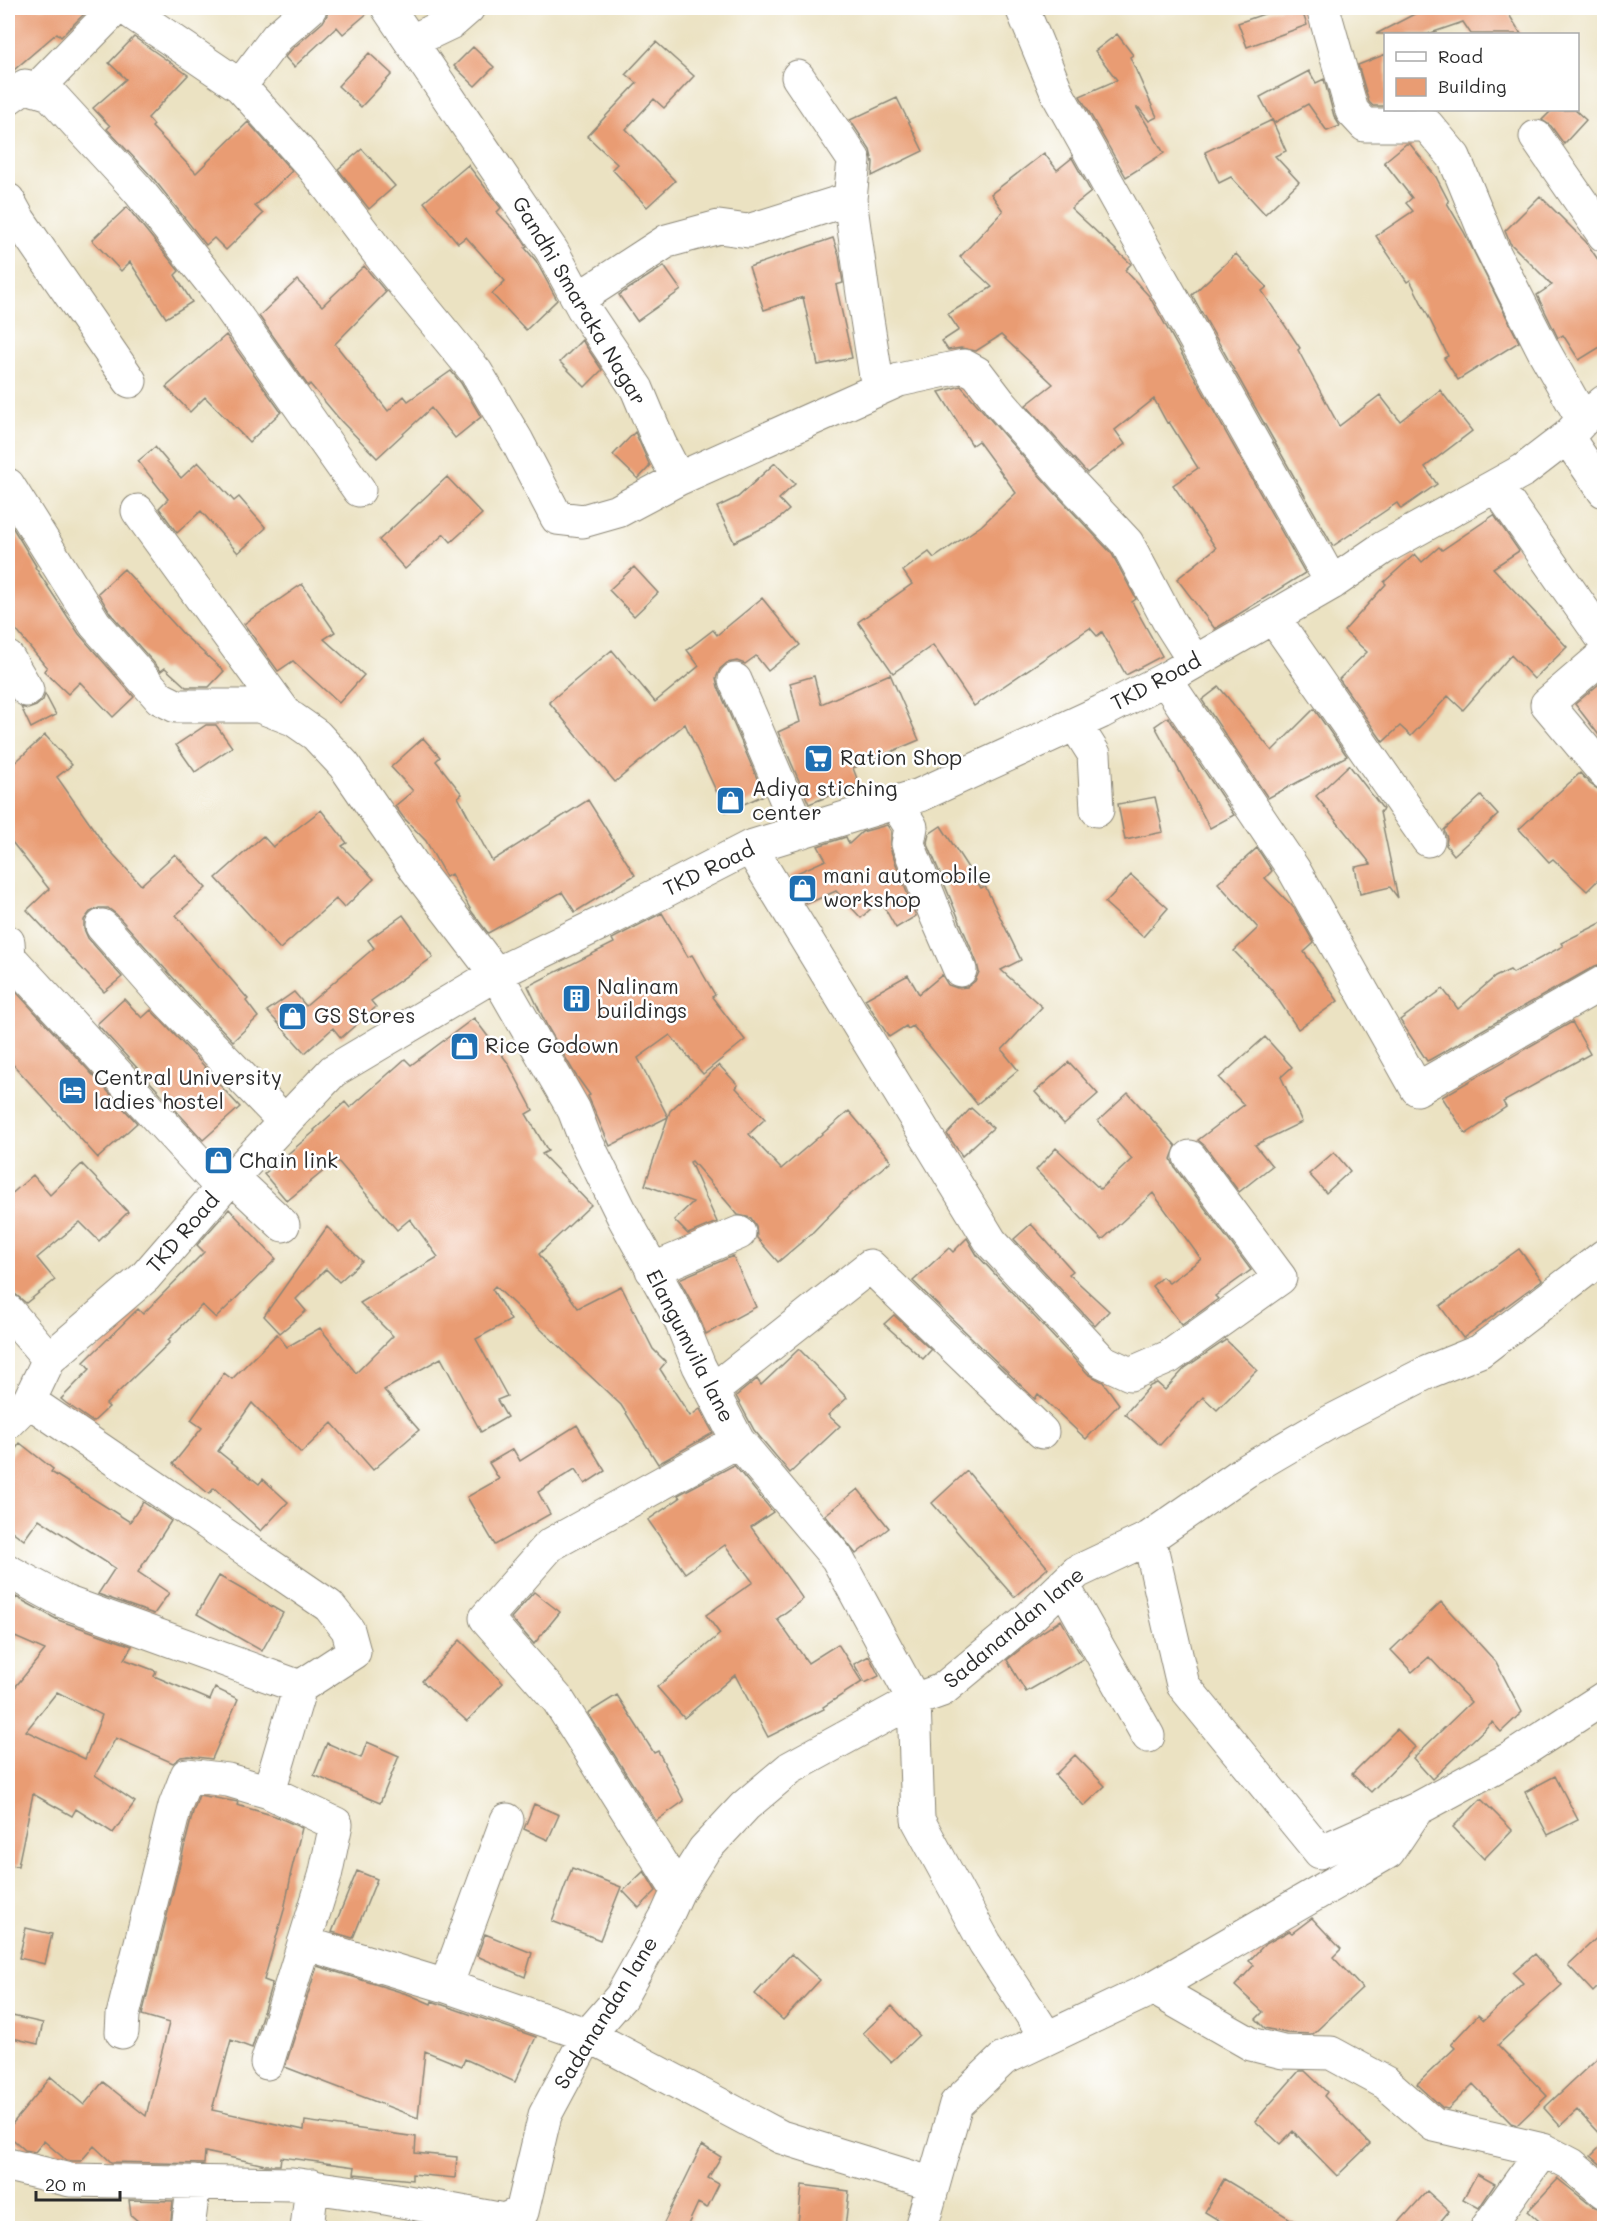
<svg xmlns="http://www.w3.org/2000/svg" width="1612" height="2236" viewBox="0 0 1612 2236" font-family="Mali,sans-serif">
<rect width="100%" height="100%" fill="#fff"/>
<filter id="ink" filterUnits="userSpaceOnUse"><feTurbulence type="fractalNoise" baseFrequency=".0167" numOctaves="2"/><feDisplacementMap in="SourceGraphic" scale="12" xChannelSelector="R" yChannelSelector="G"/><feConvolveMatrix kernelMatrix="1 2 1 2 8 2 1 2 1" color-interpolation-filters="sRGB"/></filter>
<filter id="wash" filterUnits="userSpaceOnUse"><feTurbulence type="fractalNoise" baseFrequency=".008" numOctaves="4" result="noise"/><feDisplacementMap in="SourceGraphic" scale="24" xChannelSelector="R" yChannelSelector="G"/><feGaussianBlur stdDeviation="1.35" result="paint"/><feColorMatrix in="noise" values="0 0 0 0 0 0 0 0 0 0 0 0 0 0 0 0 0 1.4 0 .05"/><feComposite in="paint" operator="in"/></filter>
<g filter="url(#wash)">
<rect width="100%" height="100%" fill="#ebe2c2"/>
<g id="blocks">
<path fill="#e99c73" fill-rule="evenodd" d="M8,8H90L61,37L57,33L8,75Z
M328,8H370V11L343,34L337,27L294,67L285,57L291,50L323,22L327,15Z
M1281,8H1301L1307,25L1247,47L1238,23Z
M1426,8H1505L1521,34H1471L1463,22L1428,34H1376Z
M1117,34L1133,55L1130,57L1157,117L1149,121L1139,108H1137L1164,153L1126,177L1080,96L1117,80L1095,51Z
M134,37L188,75L148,118L154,125L152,127L196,173L248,122L292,171L255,206L263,214L226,250L214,238L206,245L153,178L107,129L110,126L93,108L126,79L109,63Z
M656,42L694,76L664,108L654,99L626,129L675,181L647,207L612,169L617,164L587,136L637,83L626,74Z
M473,47L494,67L475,86L454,66Z
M369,53L392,74L361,107L338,86Z
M1386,54V106H1373L1369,102L1358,65Z
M1309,71L1316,83L1324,79L1334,116L1340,126L1327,131L1308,104L1274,123L1260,97Z
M897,98L923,151L872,176L873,162L870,150L850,120Z
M1552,110H1575L1586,120L1564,144L1551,126L1542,120Z
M1272,120L1286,151L1275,156L1299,182L1265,214L1231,177L1219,183L1205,152Z
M1406,144H1410L1436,177L1449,202L1447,203L1464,232L1519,342L1458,380L1444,358L1448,356L1410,280L1407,282L1376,236L1413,211L1406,203L1412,198L1384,162Z
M362,149L395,186L369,209L338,169Z
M1044,153L1057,170L1072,158L1091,192L1071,208L1131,264L1125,270L1149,296L1305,573L1215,629L1177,579L1216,548L1173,485L1198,468L1169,422L1167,423L1154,399L1115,430L1125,444L1087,473L1026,405L1053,384L1001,335L976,351L961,348L948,350L942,341L959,330L948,314L992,287L960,257L1003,211L991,194Z
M468,165L501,208L497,212L520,236L527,247L525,248L536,261L557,300L526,330L492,294L505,281L466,237L458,243L424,202Z
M1540,196L1586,242L1605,270V344L1579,360L1563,335L1558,338L1537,295L1552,285L1510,243L1505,231Z
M127,207L179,271L175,275L192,302L166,318L130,262L121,271L92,240Z
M833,238L839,256L843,283L836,285L852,358L818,365L803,297L764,310L749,267Z
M1236,254L1267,287L1262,291L1300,348L1298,350L1339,426L1380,395L1400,421L1440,390L1472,431L1425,467L1437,484L1401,509L1397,503L1333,546L1192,295Z
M364,266L386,292L335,344L388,411L404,396L408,401L451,371L461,383L481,417L455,438L431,408L377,458L341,421L310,384L308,386L259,316L297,280L322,306Z
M664,266L681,290L637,321L619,295Z
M226,335L281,412L249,442L205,397L190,412L166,387Z
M582,340L602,370L585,387L560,362Z
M961,386L1053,491L1112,554L1136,599L1132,602L1162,656L1126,675L1102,632L1097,636L1090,628L974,706L933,645L893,673L858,622L912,584L903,571L929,552L934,558L981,526L1016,493L978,441L972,445L939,392Z
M635,432L650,466L638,479L613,455Z
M155,447L181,478L198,462L234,501L239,497L266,528L238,553L201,511L177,533L159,508L168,499L138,461Z
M775,463L795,484L779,499L789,510L775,522L734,542L717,507L738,497Z
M447,477L482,514L451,542L444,534L405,569L379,540Z
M1494,515L1519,551L1493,568L1567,647L1534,679L1511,655L1463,710L1448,696L1411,736L1400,726L1383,742L1339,679L1367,652L1344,631L1386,584L1384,582L1415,554L1422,562L1439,547L1442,550Z
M8,520L36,566L35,567L79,634L134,697L113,717L80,682L68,694L44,671L47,668L8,620Z
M634,567L658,593L634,616L609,590Z
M124,569L185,636L224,671L209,687H186L165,668L161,671L110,613L98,593Z
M302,584L335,632L324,639L364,675L339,703L293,661L278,671L244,624Z
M762,598L800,645L768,671L756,656L745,664L737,661L727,663L720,669L716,678L718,687L764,795L726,812L685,724L615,782L549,702L612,650L655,702L699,666L687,650L713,630L717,635Z
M890,674L919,740L853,768L859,784L809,804L778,732L800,722L790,683L814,676L821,704Z
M1605,679V743L1575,704Z
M1219,687L1272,751L1314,709L1347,756L1268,798L1202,700Z
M45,694L56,715L31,728L21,707L28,709L36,706L43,700Z
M1168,717L1234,815L1210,828L1155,726Z
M206,725H216L232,747L195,772L176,745Z
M45,735L72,765L57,777L104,844L141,885L175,854L206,888L176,915L248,999L246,1001L258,1017L233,1041L184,990L116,914L108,908H99L90,912L84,920V929L88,938L122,977L104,992L27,910L49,889L8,837V769Z
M423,738L440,757L436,761L462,794L458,797L492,861L588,800L635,875L575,912L562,892L488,933L472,912L451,874L446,877L426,841L403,817L395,806L413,791L391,767Z
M1349,765L1383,809L1380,812L1398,898L1390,887L1360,894L1355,867L1371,864L1316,796Z
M1580,773L1590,784L1605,794V873L1587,891L1553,859L1549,862L1519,829Z
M1481,796L1498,815L1454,855L1446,845L1447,838L1444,830Z
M1155,797L1163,832L1125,840L1118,804Z
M321,810L347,843L342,846L374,879L344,908L336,899L280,949L216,878L263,836L273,847Z
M887,825L891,831V851L916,916L896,928L880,900L861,918L836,891L807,904L790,876L826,860L818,846L846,837L849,844L862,832Z
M941,826L981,888L985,886L1021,960L1001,970L1042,1007L1002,1050L1018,1070L977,1104L913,1026L908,1029L906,1026L889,1037L865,999L908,975L919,994L942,975L948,985L957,988L967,987L975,981L979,972L977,963L927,842L929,834Z
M1257,848L1272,871L1265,878L1294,908L1314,943L1304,952L1338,1001L1298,1029L1271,989L1234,951L1258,928L1218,883Z
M1131,875L1168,908L1143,937L1105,903Z
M662,913L688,957L692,955L715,995L712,997L745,1040L703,1074L670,1035L638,1058L668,1117L670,1111L719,1065L738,1085L736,1088L765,1119L749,1134L781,1169L849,1111L891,1161L845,1199L811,1234L778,1262L757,1238L756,1226L751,1218L738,1215L692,1161L690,1162L717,1222L688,1234L674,1220L693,1202L645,1185L668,1117L610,1146L588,1096L590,1095L575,1074L547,1026L528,986L614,943L612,939Z
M403,915L433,957L371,1001L376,1007L341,1038L333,1028L305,1053L267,1011L294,992L306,1006L374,948L368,940Z
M1605,921V963L1595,966L1431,1059L1427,1061L1400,1020L1443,989L1458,1009L1495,977L1510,970L1513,973L1563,946L1561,943Z
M8,983L137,1123L98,1158L8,1059Z
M124,999L142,1018L151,1010L206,1068L205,1069L240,1107L203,1140L97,1024Z
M474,1018L508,1063L533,1110L526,1114L548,1151L542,1154L591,1205L539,1254L578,1308L621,1286L653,1349L666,1362L660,1369L690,1416L700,1409L713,1433L658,1464L621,1405L495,1286L492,1289L511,1320L476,1339L507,1396L497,1400L507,1417L481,1432L441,1358L384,1390L419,1430L373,1470L332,1423L301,1453L252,1403L218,1451L259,1484L263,1479L288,1502L261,1531L214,1488L209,1494L173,1464L202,1428L191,1420L224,1373L232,1379L277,1334L287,1347L320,1328L356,1373L393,1336L360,1303L438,1257L410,1219L397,1230L337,1160L287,1201L264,1174L315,1131L314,1130L345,1102L350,1108L405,1059L411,1065Z
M1572,1022L1590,1054L1503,1102L1506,1107L1466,1134L1442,1097Z
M1265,1037L1292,1067L1281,1077L1302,1122L1255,1145L1272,1166L1239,1192L1205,1146L1198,1140L1244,1105L1219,1078Z
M1069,1062L1098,1094L1064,1124L1035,1092Z
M1128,1093L1176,1146L1171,1159L1175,1168L1251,1270L1215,1296L1218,1299L1182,1325L1152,1286L1162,1277L1169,1283L1201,1259L1153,1193L1102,1240L1036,1170L1056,1148L1100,1189L1132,1159L1098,1121Z
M971,1108L993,1128L962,1156L947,1134Z
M1334,1152L1350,1171L1326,1193L1309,1174Z
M82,1164L128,1212L99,1241L80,1222L37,1258L55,1280L26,1303L15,1294L8,1293V1197L33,1175L50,1195Z
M229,1209L276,1259L216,1318L202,1305L168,1340L170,1342L106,1404L109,1407L93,1422L66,1403L61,1399L90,1369L84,1362L138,1309L143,1314L204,1252L197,1245Z
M1031,1224L1073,1271L1069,1274L1109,1311L1095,1326L1014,1239Z
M327,1227L362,1261L339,1282L326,1269L296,1299L306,1311L280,1333L264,1316Z
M967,1238L977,1255L1088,1374L1103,1382L1119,1404L1086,1439L1038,1394L1035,1399L913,1281L949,1248L953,1252Z
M1519,1249L1542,1280L1463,1338L1440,1306Z
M733,1256L756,1307L706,1334L696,1310L679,1279Z
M894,1315L931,1350L923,1359L884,1324Z
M1226,1340L1257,1370L1217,1410L1203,1397L1160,1445L1125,1414L1150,1386L1157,1383L1165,1390L1185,1368Z
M799,1349L847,1398L828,1415L840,1426L790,1473L754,1430L736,1396L757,1379L761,1385Z
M577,1425L605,1471L585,1484L575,1469L538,1492L550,1514L495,1545L467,1497L499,1479L489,1463L513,1449L520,1461Z
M20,1443L53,1469L51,1472L130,1522L143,1502L171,1521L138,1572L169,1593L154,1614L98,1594L115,1568L39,1519L24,1540L8,1528V1459Z
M734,1465L773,1512L751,1527L803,1599L777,1619L808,1663L838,1644L862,1682L823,1707L824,1709L768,1737L735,1675L684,1718L657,1687L720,1634L706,1615L753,1582L725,1545L685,1573L648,1520L680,1498L678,1495Z
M967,1471L1048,1568L1014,1597L932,1503Z
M858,1489L889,1528L856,1554L825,1515Z
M219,1576L283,1613L262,1651L197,1614Z
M534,1592L560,1612L534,1644L511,1618Z
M16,1597L58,1620L132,1646L124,1659L156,1671L154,1676L210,1700L215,1688L238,1699L212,1759L189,1756L181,1757L173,1763L116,1738L95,1775L135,1802L113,1833L76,1809L72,1816L33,1794L18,1866L8,1865V1696L45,1650L8,1634V1616ZM57,1692L102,1715L85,1759L26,1731Z
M1441,1602L1496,1662L1522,1712L1501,1732L1492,1722L1432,1779L1413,1758L1471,1702L1429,1657L1412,1672L1391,1650Z
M1061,1620L1083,1659L1026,1692L1007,1660L1042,1632Z
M460,1640L503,1683L467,1721L422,1681Z
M869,1656L879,1676L865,1683L854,1664Z
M617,1695L654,1753L658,1751L684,1801L656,1821L588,1713Z
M1397,1729L1415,1747L1371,1792L1352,1774Z
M367,1742L399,1756L380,1803L314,1775L327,1743L361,1758Z
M1075,1755L1105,1786L1084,1806L1055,1775Z
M1555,1776L1578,1820L1548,1835L1525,1792Z
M199,1795L238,1802L237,1805L275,1816L302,1828L290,1876H291L284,1910L264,1980L272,1983L252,2048L231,2040L212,2110L304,2130L305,2121L416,2137L415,2153L457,2157L455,2178L412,2174V2180L354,2174L355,2167L281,2157L280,2165H265L205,2152L204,2164L111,2162L94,2146L81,2161H72L66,2160L44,2141L35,2152L25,2150L8,2135V2129L51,2077L84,2105L103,2082L146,2116L169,2023L142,2015L193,1812Z
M1481,1799L1512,1830L1484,1859L1453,1827Z
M534,1804L559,1815L548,1840L524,1829Z
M572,1868L621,1887L600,1940L552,1921Z
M357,1871L377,1879L353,1938L332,1932Z
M644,1871L656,1891L639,1908L623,1891Z
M1312,1918L1341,1949L1333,1957L1362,1988L1313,2034L1286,2033L1265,2028L1256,2019L1263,2012L1235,1986L1254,1965L1249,1961L1264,1945L1289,1931L1292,1933Z
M26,1928L52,1934L45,1964L19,1958Z
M1605,1930V1980L1593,1992L1568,1965Z
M485,1934L532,1953L525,1977L477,1956Z
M791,1954L820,1980L783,2020L755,1994Z
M1535,1954L1562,1985L1526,2017L1527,2018L1498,2045L1547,2096L1517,2125L1511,2123L1473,2084L1448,2109L1443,2108L1417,2084L1455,2048L1451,2044L1478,2015L1484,2020L1523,1983L1513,1973Z
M317,1966L410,1995L431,2004L432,2001L440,2004L536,2037L515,2082L465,2059L462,2066L425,2051L418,2118L285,2067Z
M892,2006L919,2035L891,2062L863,2033Z
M8,2015L43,2023L38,2044L8,2037Z
M1605,2051V2140L1577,2110L1560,2126L1544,2108Z
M1299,2071H1305L1327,2092L1324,2096L1370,2144L1337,2176L1293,2131L1280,2144L1255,2121Z
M1605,2142V2168L1591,2156Z
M702,2145L721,2157L708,2178L719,2184L707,2208L698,2203L686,2229H661Z
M1477,2174L1495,2184L1479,2208L1463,2199Z
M1224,2179L1307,2229H1233L1205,2212Z
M1558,2179L1592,2206L1605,2210V2229H1548L1528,2211Z
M802,2185L849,2191L845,2229L798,2223Z
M1427,2191L1449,2211L1434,2229H1393Z
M129,2200L173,2201L170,2229H147L131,2215Z"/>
</g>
</g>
<g filter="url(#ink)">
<use href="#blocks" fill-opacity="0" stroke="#8b8676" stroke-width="1.5"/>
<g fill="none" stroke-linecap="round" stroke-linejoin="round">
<defs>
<path id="minor" d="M125,8L240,86L314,168L383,259L476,372L517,441L557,518L583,521L618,511L678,479
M388,8L552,251L583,308L637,389L660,444L678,479L899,380L964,366L977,373L1000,403L1067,479L1127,543L1168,620L1194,661
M1022,8L1058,95L1332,583
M1323,8L1352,111L1365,125H1427L1454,157L1490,245L1545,353L1583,420
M412,41L452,22L468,8
M798,77L854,160L850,199
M240,86L277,37L310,8
M36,90L116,8
M8,98L25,86L50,94L138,190L217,289L359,490
M1536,137L1604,235
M8,200L19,220L130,381
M578,299L667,241L719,227L748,231L850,199L863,294L878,389
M1567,437L1604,491
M8,485L95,624L160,698L176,706H259L293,719L316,735L344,765L415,868L496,974L574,1110L585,1139L623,1216L680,1319L699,1366L738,1441L837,1558L914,1700L918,1820L985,1943L1047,2038
M1496,486L1604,640
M138,511L288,717
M1273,617L1428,840
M1604,655L1547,704L1604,772
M8,658L27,690
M1165,679L1294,870L1417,1089L1604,982
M735,680L800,832
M1075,724L1094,754L1097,810
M896,803L911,827L908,844L936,915L960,970
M750,847L991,1242L1102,1361L1130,1374L1169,1357L1280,1278L1190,1157
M102,926L170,1003L285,1122
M8,942L9,957L222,1188
M232,1177L283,1225
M1604,1256L1480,1351L1428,1372L1330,1422L1246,1471L1149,1538L1183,1685L1320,1852L1417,1809L1513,1757L1604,1698
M652,1270L739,1233
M8,1311L49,1359
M712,1391L870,1266L1042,1432
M29,1401L329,1606L348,1630L354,1652L300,1687L269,1792L336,1824L325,1876L267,2063
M8,1422L29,1401L49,1359L145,1277L222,1188L333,1071L496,974L612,918L750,847L920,795L1101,712L1165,679L1332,583L1383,548L1524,470L1567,437L1583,420L1604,402
M8,1571L65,1602L300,1687
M1063,1585L1148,1736
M678,1891L558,1700L486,1618L550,1545L738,1441
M304,1943L446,1986L588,2035L781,2137L933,2184
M446,1986L507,1820
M1153,1988L1251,2044L1283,2052L1331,2053L1386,2083L1434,2125L1543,2150L1572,2165L1604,2192
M122,2032L123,2015L175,1806L187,1775L228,1780L269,1792
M8,2165L70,2180L292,2184L375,2196L504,2220L522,2212L545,2115L588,2035L621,1997L667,1915L678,1891L704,1850L745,1806L790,1768L914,1700L942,1690L1028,1619L1077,1572L1149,1538
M188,2228L194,2182
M307,2228L312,2186
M921,2228L956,2104L1003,2059L1153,1988L1388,1852L1417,1809
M1487,2228L1543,2150"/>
</defs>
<use href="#minor" stroke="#8b8676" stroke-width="35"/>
<use href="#minor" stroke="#fff" stroke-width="33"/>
</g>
</g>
<defs>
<symbol id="supermarket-square" viewBox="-11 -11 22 22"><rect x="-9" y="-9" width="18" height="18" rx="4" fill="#1f6fb2" stroke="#fff"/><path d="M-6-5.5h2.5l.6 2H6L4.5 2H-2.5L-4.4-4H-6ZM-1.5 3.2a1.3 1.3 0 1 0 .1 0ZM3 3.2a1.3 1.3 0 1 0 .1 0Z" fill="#fff"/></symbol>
<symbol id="shop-square" viewBox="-11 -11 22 22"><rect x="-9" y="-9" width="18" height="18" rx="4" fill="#1f6fb2" stroke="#fff"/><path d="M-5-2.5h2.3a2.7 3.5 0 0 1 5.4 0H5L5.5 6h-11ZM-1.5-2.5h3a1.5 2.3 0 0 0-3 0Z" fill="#fff"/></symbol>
<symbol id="building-square" viewBox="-11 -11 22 22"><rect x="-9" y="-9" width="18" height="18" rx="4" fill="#1f6fb2" stroke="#fff"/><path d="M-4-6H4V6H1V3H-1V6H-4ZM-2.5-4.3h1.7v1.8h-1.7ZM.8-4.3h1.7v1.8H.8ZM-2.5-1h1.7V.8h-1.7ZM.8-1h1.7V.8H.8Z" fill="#fff"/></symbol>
<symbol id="hotel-square" viewBox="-11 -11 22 22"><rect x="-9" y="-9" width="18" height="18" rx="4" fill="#1f6fb2" stroke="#fff"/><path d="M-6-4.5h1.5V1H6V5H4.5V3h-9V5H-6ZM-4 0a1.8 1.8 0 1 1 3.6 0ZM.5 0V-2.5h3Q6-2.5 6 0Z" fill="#fff"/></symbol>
</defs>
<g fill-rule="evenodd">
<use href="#supermarket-square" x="802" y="742" width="33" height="33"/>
<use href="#shop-square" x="714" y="784" width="33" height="33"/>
<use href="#shop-square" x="786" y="872" width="33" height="33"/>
<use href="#building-square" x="560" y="982" width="33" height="33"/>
<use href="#shop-square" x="276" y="1000" width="33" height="33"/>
<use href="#shop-square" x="448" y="1030" width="33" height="33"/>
<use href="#hotel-square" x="56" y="1074" width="33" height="33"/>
<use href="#shop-square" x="202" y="1144" width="33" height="33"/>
</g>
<g text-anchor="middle" stroke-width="5" stroke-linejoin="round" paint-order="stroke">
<g font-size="21" fill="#2b2b2b" stroke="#fff">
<text transform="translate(579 301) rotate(59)" y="7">Gandhi Smaraka Nagar</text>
<text transform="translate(1156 682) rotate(-28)" y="7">TKD Road</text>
<text transform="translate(709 869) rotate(-26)" y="7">TKD Road</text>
<text transform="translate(183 1233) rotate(-49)" y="7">TKD Road</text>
<text transform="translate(690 1346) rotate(63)" y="7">Elangumvila lane</text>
<text transform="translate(1014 1628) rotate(-40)" y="7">Sadanandan lane</text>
<text transform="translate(606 2013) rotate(-58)" y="7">Sadanandan lane</text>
</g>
<g font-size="21" fill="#2b2b2b" stroke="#fff" text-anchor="start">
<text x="840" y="765">Ration Shop</text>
<text x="752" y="796">Adiya stiching<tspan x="752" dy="24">center</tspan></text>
<text x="823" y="883">mani automobile<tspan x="823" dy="24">workshop</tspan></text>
<text x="597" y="994">Nalinam<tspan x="597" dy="24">buildings</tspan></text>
<text x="314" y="1023">GS Stores</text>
<text x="485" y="1053">Rice Godown</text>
<text x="94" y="1085">Central University<tspan x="94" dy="24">ladies hostel</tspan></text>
<text x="239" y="1168">Chain link</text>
</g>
</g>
<rect width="1612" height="2236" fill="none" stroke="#fff" stroke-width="30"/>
<rect x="1384" y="33" width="195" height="78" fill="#ffffff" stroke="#aaaaaa" stroke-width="1.5"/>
<rect x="1396" y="52" width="30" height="9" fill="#ffffff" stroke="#aaaaaa" stroke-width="1.5"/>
<text x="1438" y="63" font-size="18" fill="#2b2b2b">Road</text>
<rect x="1396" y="78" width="30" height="18" fill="#e99c73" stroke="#aaaaaa" stroke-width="1.5"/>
<text x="1438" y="93" font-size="18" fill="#2b2b2b">Building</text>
<path d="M36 2191v9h84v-9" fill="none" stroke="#2b2b2b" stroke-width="3"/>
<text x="45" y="2191" font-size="18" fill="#2b2b2b" stroke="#ffffff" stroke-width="4.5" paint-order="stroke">20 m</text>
</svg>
